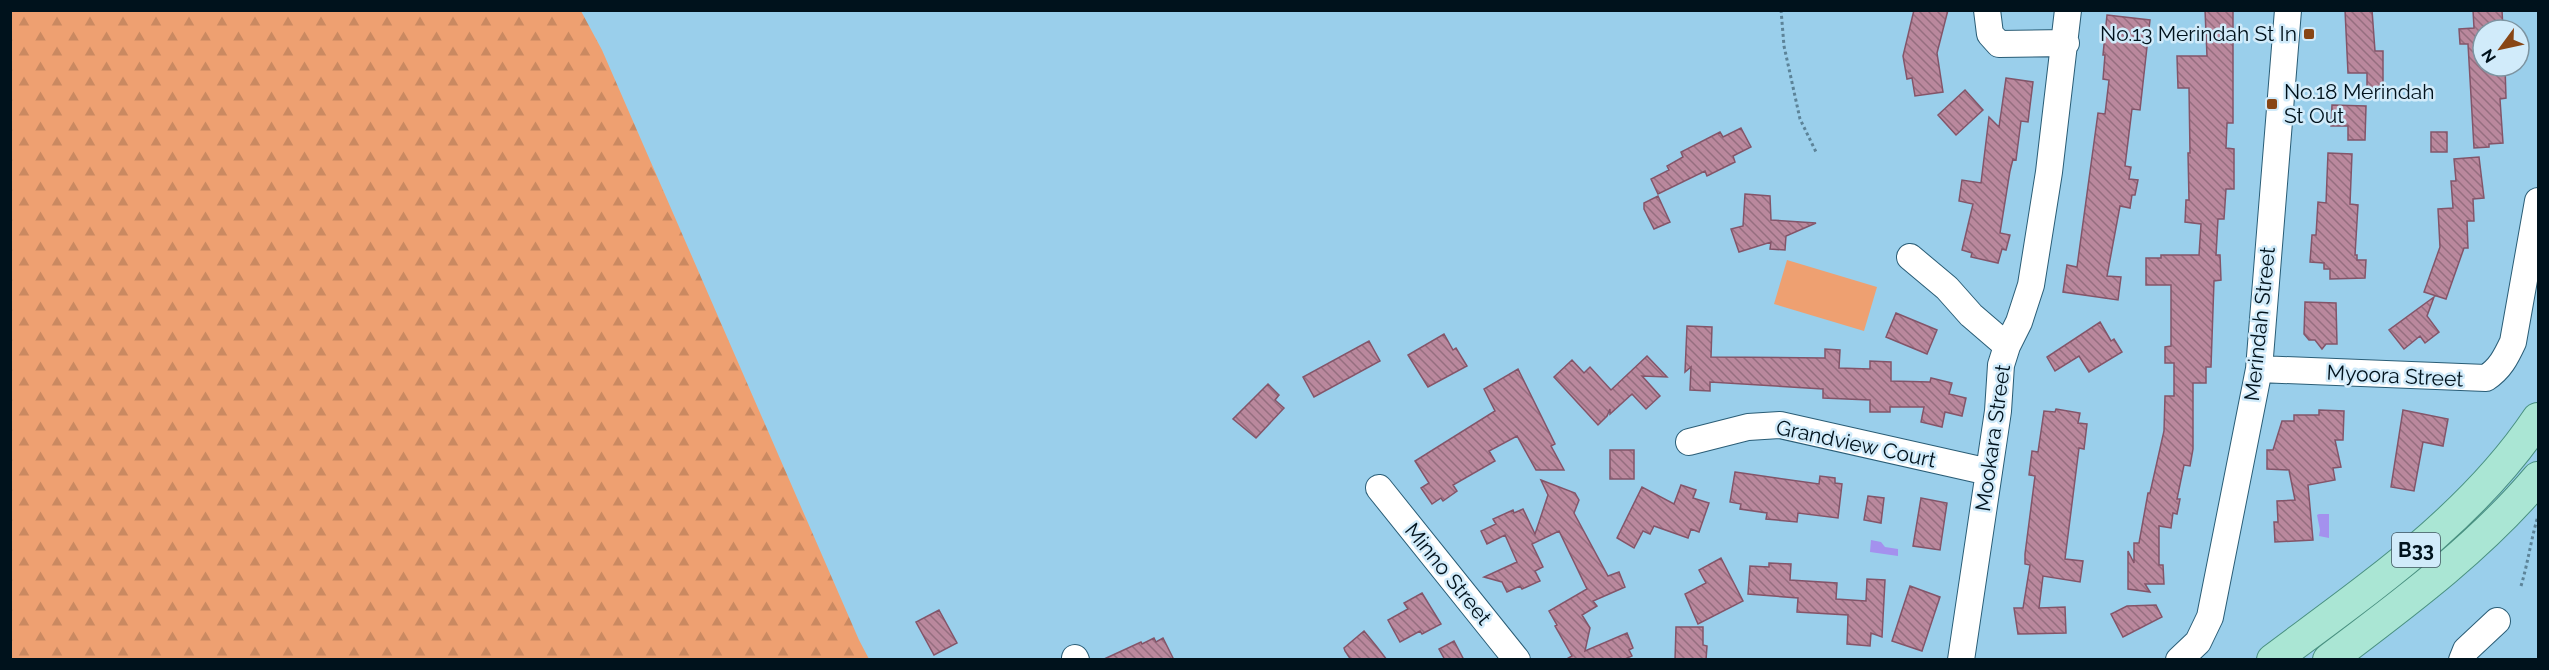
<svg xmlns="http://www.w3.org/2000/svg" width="2549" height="670" viewBox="0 0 2549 670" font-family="Raleway,sans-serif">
<defs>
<pattern id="forest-firs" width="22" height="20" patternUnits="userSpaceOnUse" patternTransform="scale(1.5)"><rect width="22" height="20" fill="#eea071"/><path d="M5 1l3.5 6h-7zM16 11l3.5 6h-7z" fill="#ca8961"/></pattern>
<pattern id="building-back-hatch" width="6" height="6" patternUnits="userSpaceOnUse" patternTransform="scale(1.5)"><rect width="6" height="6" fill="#ba889d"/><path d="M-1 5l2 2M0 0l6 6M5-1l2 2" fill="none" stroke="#956e7f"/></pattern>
</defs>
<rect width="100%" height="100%" fill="#9acfeb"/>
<path fill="url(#forest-firs)" d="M10,11H581L602,50L859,640L869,659H11Z"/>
<path fill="#eea071" d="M1787,260L1877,287L1864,331L1774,304Z"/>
<path fill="#a491ee" d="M2319,514H2329V538L2319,536L2320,530L2317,515Z
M1871,540L1881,542L1885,547L1898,549V556L1870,552Z"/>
<path fill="url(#building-back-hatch)" stroke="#835569" stroke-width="1.5" d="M1914,10H1948L1937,53L1943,92L1915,96L1912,78L1907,79L1903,56Z
M2205,10H2233V123H2227L2226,148L2234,149V189H2226L2224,219H2218L2216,255H2220L2221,280L2214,281L2211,367H2206V383H2193V449L2190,466L2184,465L2177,499H2180L2177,514L2173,513L2171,528L2159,526V565H2163L2164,584H2145L2150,592L2128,589V551L2134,563V543H2139L2148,493H2150L2164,431L2165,396H2174V363H2165V347L2171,346V285H2146V258H2161V255H2199L2201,224L2185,222L2186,200H2189L2188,153H2190L2189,88H2178L2177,56H2207Z
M2345,10H2372L2375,51H2383V89L2367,88V73H2348Z
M2473,10H2502L2503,30H2483V66H2505L2506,98L2500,99L2503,143L2489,144V147L2474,148L2468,44H2460L2459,29L2474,28Z
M2107,15L2150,20L2140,110L2132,109L2125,166L2131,167L2129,179L2138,180L2135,195H2132L2130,208L2120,206L2107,276L2121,277L2118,300L2063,292L2067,265L2077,267L2098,113L2105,114L2109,80L2103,79L2105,55H2103Z
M2006,78L2033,82L2028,122L2021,121L2016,160L2013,159L2010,171L2000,233L2010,235L2006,250L2002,249L1998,263L1971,257L1972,253L1962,250L1973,204L1959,201L1962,180L1981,183L1989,117L1999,127Z
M1965,90L1983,110L1956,135L1938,115Z
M2332,105L2366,106L2365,140H2348V126H2331Z
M1741,128L1751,147L1733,156L1735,162L1707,176L1705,171L1658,194L1651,179L1669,170L1667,166L1683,157L1681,152L1720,132L1723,137Z
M2431,132H2447V152H2431Z
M2328,153L2352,154L2350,204L2358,205L2355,255H2357V260H2366L2365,278L2330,279V269H2324V263L2310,262L2312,235H2316L2318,202L2326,203Z
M2479,157L2484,198L2473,199L2474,221H2467L2468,248H2464L2446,299L2424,292L2440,247L2438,209L2453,208L2451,181H2456L2454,159Z
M1745,194L1770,196L1771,220L1816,223L1786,236L1785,250L1770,249L1771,242L1739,252L1731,229L1743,226Z
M1658,196L1670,222L1654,229L1644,209V203Z
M2434,297L2427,316L2439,332L2425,343L2420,336L2404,349L2389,330Z
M2305,302L2336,303L2337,344H2326L2322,349L2315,340H2309L2304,334Z
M1896,313L1937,330L1927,354L1886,337Z
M2100,322L2111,341L2114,339L2122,352L2089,372L2079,356L2055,371L2047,357Z
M1687,326L1712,327L1711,357L1825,358V349L1840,350L1839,368L1870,369V361L1891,362V381L1930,382L1931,378L1952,383L1949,394L1966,398L1962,416L1945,412L1942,427L1921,422L1924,407H1890V412H1870V400L1823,398V389L1710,382V391L1690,390L1691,367L1685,372Z
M1444,334L1453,350L1456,348L1467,366L1428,387L1408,355Z
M1369,341L1380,361L1314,397L1303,377Z
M1647,356L1667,377L1642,376L1660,396L1646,409L1632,394L1610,414V409L1607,416L1598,425L1554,377L1572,360L1584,373L1590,367L1611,390Z
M1518,369L1555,444L1551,446L1564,470H1536L1517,436L1489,451L1495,461L1453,485L1457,491L1443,501L1441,498L1432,504L1421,488L1429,483L1415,461L1495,411L1484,389Z
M1268,384L1279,395L1275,400L1284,408L1256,438L1233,419Z
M2056,409L2080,413L2078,423L2087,424L2084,449L2079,448L2065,559L2083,561L2080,582L2043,576L2039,608L2065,607L2066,633L2018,634L2014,608H2023L2030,565L2025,564V554L2035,476L2029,475L2032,451L2038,452L2044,411L2055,412Z
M2319,410L2344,411L2343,440H2335L2341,467L2333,468L2335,480L2308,485L2313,540L2275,542L2274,522H2278L2277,501L2295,500L2289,470L2267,469V450H2273L2282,421H2294V415H2319Z
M2403,410L2448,419L2443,446L2423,442L2414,491L2391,487Z
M1610,450H1634V479H1610Z
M1735,472L1819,484L1820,476L1835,478V483L1842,484L1838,518L1798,513L1797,522L1766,519L1767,513L1740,509L1741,504L1730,502Z
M1541,480L1575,493L1579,500L1574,513L1608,576L1619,572L1625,587L1593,601L1597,606L1582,615L1590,628L1585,651L1627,633L1633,648L1629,650L1632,656L1623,660H1565L1572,656L1555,626L1557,625L1549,611L1587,589L1559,531L1532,544L1543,567L1535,571L1540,581L1522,589L1520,586L1507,592L1502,582L1484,577L1517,562L1505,535L1487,544L1481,531L1496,524L1493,519L1513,510L1514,513L1523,509L1535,534L1548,495Z
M1681,485L1696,490L1693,498L1709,503L1699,532L1691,529L1688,538L1654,526L1650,534L1643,531L1634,548L1617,538L1642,487L1674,504Z
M1868,496L1884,498L1881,523L1864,520Z
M1921,498L1947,503L1940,550L1913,546Z
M1721,558L1743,601L1698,624L1685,594L1706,583L1699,570Z
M1769,563L1791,564L1790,580L1837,583L1836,599L1866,601L1867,579L1885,580L1882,637L1871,633L1870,646L1847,644L1848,615L1797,612L1798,598L1748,594L1750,566L1769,567Z
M1910,586L1940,597L1922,651L1892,641Z
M1422,593L1441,624L1422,634L1420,631L1400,642L1388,620L1408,609L1404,603Z
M2156,605L2162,617L2123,637L2111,614L2127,606Z
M939,610L957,643L934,655L916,622Z
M1676,627H1703V645L1707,646L1706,660H1675Z
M1364,631L1377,647L1387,660H1351L1345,651L1344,648Z
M1154,638L1156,642L1163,638L1174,660H1102L1141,642L1142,644Z
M1454,641L1464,660H1445L1439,649Z"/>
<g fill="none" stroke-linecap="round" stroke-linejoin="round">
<defs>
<path id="minor" d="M1987,10L1990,34L1999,44L2066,43
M1910,257L1947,288L1971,315L2007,346
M2259,369L2486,378C2500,369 2506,357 2513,342L2538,201
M1689,442L1748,427L1780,425L1989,472
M1379,488L1517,660
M1075,658L1076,660
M1961,660L1998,411L2001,365L2007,346L2019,322L2031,285L2049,172L2068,10
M2179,660L2198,642L2210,617L2259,369L2288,10
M2462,660L2466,650L2497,621"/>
<path id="major" d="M2273,660C2369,588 2471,519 2538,419
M2329,660C2403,604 2478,549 2538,478"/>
</defs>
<use href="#minor" stroke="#2a5d76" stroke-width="28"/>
<use href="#major" stroke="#4a9181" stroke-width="34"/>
<path stroke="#5c8398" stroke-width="3" stroke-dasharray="3 3" stroke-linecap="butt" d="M1781,10L1784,46L1800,119L1817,154
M2521,586C2528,563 2531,539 2538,516"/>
<use href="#minor" stroke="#fff" stroke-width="26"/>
<use href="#major" stroke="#aae6d4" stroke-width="32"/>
</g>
<g fill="#884615" stroke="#d1ebfa" stroke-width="2">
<rect x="2303" y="28" width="12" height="12" rx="3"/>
<rect x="2266" y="98" width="12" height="12" rx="3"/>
</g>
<g text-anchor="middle" stroke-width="5" stroke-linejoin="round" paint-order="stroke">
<rect fill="#d1ebfa" stroke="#3f535f" stroke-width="1.5" x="2392" y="533" width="48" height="34" rx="4.5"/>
<g font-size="20" font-weight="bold" fill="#00121c">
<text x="2416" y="557">B33</text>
</g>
<g font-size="21" fill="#00121c" stroke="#d1ebfa" text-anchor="end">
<text x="2297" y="41">No.13 Merindah St In</text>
<text x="2284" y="99" text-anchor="start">No.18 Merindah<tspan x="2284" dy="24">St Out</tspan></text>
</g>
<g font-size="21" fill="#00121c" stroke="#d1ebfa">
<text transform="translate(2260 324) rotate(-84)" y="7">Merindah Street</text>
<text transform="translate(2395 376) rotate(3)" y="7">Myoora Street</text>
<text transform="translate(1993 438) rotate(-82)" y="7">Mookara Street</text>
<text transform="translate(1856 444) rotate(12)" y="7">Grandview Court</text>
<text transform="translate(1448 574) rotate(51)" y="7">Minno Street</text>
</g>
</g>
<rect width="2549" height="670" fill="none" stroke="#00121c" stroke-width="24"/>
<g transform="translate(2501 48) rotate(237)"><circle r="28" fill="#d1ebfa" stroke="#7d94a1" stroke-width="1.5"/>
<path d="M0-4.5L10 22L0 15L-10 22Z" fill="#884615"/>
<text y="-9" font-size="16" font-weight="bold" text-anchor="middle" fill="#00121c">N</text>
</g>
</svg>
